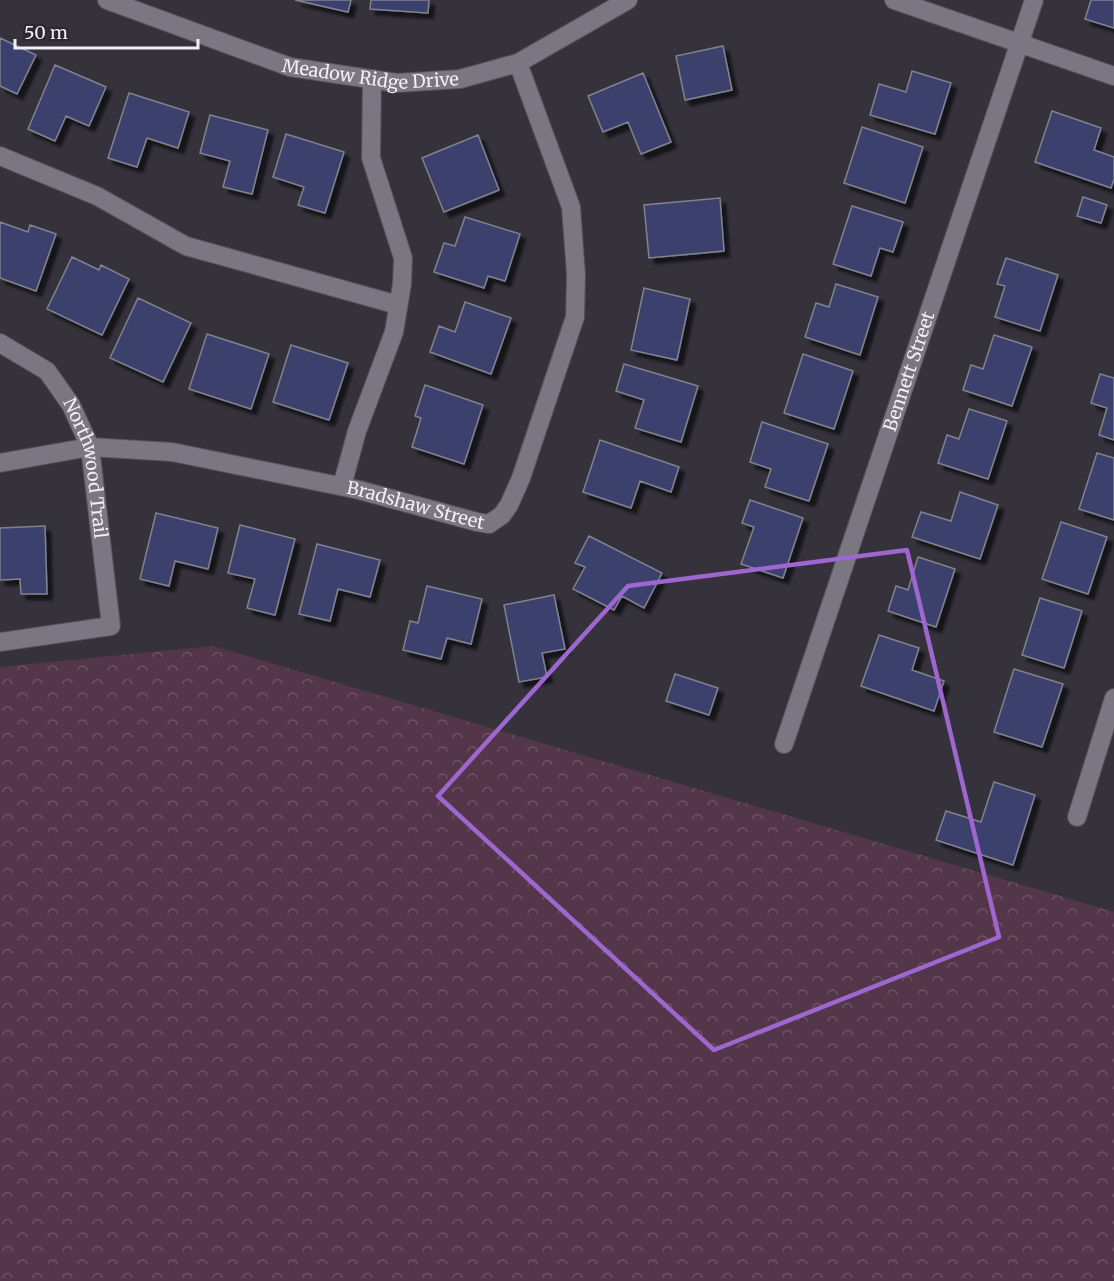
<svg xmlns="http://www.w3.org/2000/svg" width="1114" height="1281" viewBox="0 0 1114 1281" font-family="Merriweather,serif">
<defs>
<pattern id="forest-crowns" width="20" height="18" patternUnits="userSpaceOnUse" patternTransform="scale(1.5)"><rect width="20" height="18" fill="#54364a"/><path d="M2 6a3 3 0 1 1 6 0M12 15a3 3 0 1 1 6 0" fill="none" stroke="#6d5365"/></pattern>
<filter id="shadow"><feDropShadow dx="5.5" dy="5.5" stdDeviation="1.5" flood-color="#0009"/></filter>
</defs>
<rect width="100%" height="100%" fill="#35323c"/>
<path fill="url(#forest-crowns)" d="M213,646L1114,912V1281H0V667Z"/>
<path fill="#3b3f6d" stroke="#80828e" stroke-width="1.5" filter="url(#shadow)" d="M295,0H351L348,12Z
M371,0H429L428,13L370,9Z
M1091,0H1114V28L1085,19Z
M0,38L36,55L17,94L0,86Z
M723,46L732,90L685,100L676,56Z
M55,65L106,87L89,126L66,116L55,141L28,129Z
M912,71L951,83L935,134L870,115L879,84L906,92Z
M643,73L671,142L641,154L628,122L603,132L588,96Z
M129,93L189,112L178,148L147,138L137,167L108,158Z
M1052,111L1101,128L1094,150L1114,157V179L1111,188L1035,162Z
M210,115L268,130L252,194L223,187L230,161L200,153Z
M862,127L923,147L905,203L844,183Z
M286,134L344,152L325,213L298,205L304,187L273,177Z
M478,135L499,190L444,212L422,158Z
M1083,197L1107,205L1101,223L1077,216Z
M720,198L724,251L649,258L644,205Z
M852,206L903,222L893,252L880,248L871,276L833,264Z
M465,217L520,234L505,281L488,276L484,288L434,272L444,243L455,246Z
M0,222L28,232L30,225L56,234L36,291L0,278Z
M72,257L99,270L101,265L129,279L102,335L47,309Z
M1006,258L1058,275L1040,331L995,317L1005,286L997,284Z
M836,284L878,297L860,355L805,337L816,303L829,307Z
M644,288L690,299L677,360L631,350Z
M138,298L191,323L163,382L110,358Z
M465,302L511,318L491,374L430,352L439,326L455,332Z
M207,334L269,354L251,409L189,389Z
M994,335L1032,347L1012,406L963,390L971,365L983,369Z
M291,345L348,363L329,420L273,402Z
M803,354L853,371L834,429L784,413Z
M624,364L698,386L681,442L635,428L644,400L616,391Z
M1100,374L1114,378V440L1099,435L1107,408L1091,403Z
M425,385L483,405L464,464L412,447L421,418L415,416Z
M969,409L1007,421L988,479L938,463L947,435L959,439Z
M762,422L828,444L809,501L765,487L771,469L750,462Z
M600,440L679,467L671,492L640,481L631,508L583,492Z
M1097,453L1114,458V520L1079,509Z
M960,492L998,505L980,559L912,537L921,512L951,521Z
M750,500L803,518L783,578L741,564L754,527L742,523Z
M156,513L218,528L208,569L175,561L169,586L140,579Z
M1061,522L1107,537L1088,594L1042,579Z
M240,525L295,539L275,615L247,608L255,579L228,573Z
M45,526L47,594H21L20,579L0,580V528Z
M589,536L662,573L644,608L622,596L614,610L573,589L585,567L575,563Z
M317,544L380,560L370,597L338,589L330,621L299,614Z
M918,557L955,569L936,627L888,611L896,586L908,590Z
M427,586L482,599L471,644L447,638L441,659L403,650L410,621L418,623Z
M554,595L565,649L542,653L547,677L519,682L504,605Z
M1040,598L1082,611L1064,668L1022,655Z
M879,635L919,648L912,670L944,681L934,711L861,686Z
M1014,669L1063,684L1042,747L994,732Z
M675,674L718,688L709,715L666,701Z
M994,782L1035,795L1013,865L936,840L946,811L981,822Z"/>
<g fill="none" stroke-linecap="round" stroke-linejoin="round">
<defs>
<g id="minor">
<path id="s1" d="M107,0L290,67L397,83L460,79L518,63L628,0"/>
<path d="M894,0L1114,76"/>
<path d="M0,156L97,196L186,246L398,305"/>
<path id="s2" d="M0,343L47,371L71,405L90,447L111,626L0,642"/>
<path id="s3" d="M0,463L90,447L172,452L359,490L477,522L489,524L502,515L509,505L521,478L575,317L576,275L571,207L518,63"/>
<path d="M342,486L357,431L394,332L402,284L403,258L371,158L372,79"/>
<path id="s4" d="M784,744L1034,0"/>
<path d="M1077,817L1114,698"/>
</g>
</defs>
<use href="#minor" stroke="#54515a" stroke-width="20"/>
<use href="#minor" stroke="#7a7682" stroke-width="18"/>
</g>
<path fill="none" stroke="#9e66cf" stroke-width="4.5" stroke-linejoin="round" d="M907,550L999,937L714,1050L438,796L628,586Z"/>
<g text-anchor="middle" stroke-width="6" stroke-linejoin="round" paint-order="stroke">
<g font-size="18" fill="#f1eff5" stroke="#2b2832">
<text dy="6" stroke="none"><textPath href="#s1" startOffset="276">Meadow Ridge Drive</textPath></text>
<text dy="6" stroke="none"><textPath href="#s4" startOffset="393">Bennett Street</textPath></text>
<text dy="6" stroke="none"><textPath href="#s2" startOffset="162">Northwood Trail</textPath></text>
<text dy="6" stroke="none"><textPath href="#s3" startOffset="423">Bradshaw Street</textPath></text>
</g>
</g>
<path d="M15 39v9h183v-9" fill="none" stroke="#f1eff5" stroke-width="3"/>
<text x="24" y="39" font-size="18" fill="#f1eff5" stroke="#2b2832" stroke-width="4.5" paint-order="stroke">50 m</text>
</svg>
